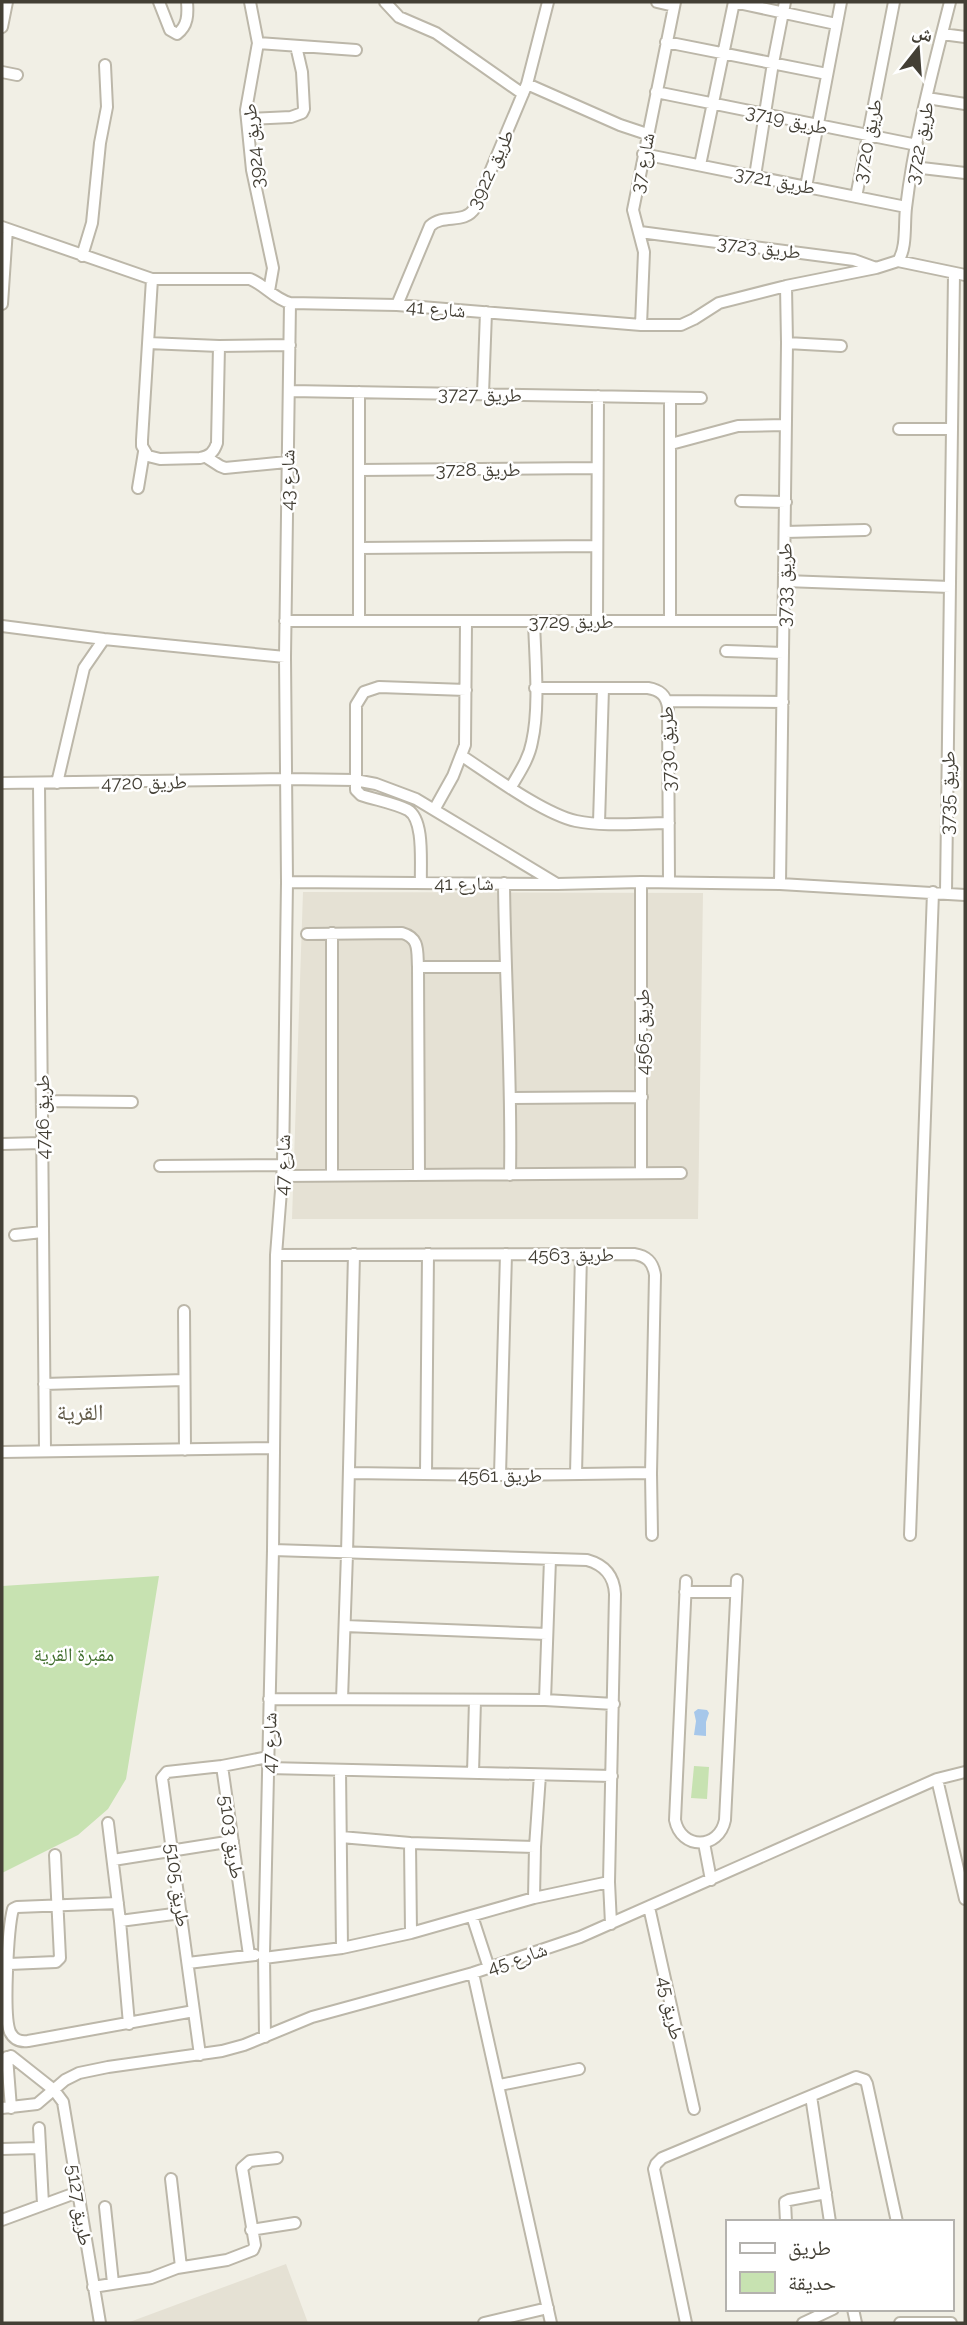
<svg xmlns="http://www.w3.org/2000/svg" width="967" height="2325" viewBox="0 0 967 2325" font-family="Raleway,'Noto Naskh Arabic',sans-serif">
<rect width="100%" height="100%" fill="#f1efe5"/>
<path fill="#e5e1d4" d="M303,892L703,893L698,1219H292Z
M286,2264L308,2323H127Z"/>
<path fill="#c7e2b1" d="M159,1576L126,1779L108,1809L78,1835L2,1873V1586Z
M694,1766L709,1767L707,1799L691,1798Z"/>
<path fill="#a6c7ea" d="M698,1709L707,1710L709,1713L706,1722V1736L694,1735L696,1721L694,1712Z"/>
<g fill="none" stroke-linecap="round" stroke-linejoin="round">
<defs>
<path id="minor" d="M159,2L170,30L177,34C188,26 188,14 187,2
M250,2L258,43L246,110L252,170L273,268L269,291
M385,2L399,17L436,33L523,94
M657,2L674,6
M2,27L7,2
M942,34L965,37
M666,42L827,74
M258,43L356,50
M2,72L17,75
M527,84L620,125L647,134
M656,92L917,145
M927,98L965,104
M247,119L291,117L302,113L304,109L302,72L296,46
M643,154L906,207
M700,165L734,2L836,24
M913,167L965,173
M755,176L773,63L785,2
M806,187L841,2
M856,197L894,2
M2,227L152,279H250C265,285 274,299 290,303L397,305L641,325H681L694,319L719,303L786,286L876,268L898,261C907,248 904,225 906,208C914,139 933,69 950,2
M640,232L854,260L876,268
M82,256L92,223L100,143L107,107L105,65
M898,261L965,275
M152,279L142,440V446L148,456L160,459L200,458C210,456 214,452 217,443L219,346
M2,304L7,229
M397,305L430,226C444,213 464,225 475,208L527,84L548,2
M641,325L644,252L633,210L675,2
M148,343L219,346L290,345
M787,343L841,346
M290,391L701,398
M483,394L486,312
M899,429H952
M671,444L738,426L786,425
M206,457L220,466L225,468L287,462
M359,470L597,468
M138,488L144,452
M741,501L786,502
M785,532L865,530
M359,548L596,546
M785,581L950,587
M285,621H784
M359,621V392
M597,621L598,396
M670,621V398
M2,626L104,639L285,657
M726,651L783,653
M535,688H648C660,690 666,695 668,707L669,881
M667,701L783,702
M462,756C491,775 544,814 576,821C605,827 639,823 669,823
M2,783L286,779L355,780L376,784L416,799L557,884
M57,783L84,668L104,639
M39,784L45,1451
M511,787C519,773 529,759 532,742C540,707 535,658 534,621
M434,810L453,776L465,745L466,621
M599,823L603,688
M287,882L557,884L641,882
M421,883C420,865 425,820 408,810C394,803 376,800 361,795L356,790V705L364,692L379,687L466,690
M504,883C505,981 512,1078 510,1175
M780,884L787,343L786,286
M946,893L954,274
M332,933V1175
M307,934L402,933C420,938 417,951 418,967H505
M418,967L419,1175
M511,1098L642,1097
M42,1101L132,1102
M2,1144L42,1143
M160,1166L283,1165
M641,1173V882L780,884L965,895
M282,1176L681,1173
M15,1235L42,1232
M276,1255L634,1254C647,1256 653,1262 655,1275L651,1473L652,1535
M184,1311L185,1450
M44,1384L184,1380
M2,1452L274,1448
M349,1473L500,1475L651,1473
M426,1474L428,1254
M576,1474L581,1254
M500,1475L506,1254
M910,1535L933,892
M273,1550L587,1560C605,1565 614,1576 615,1594L609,1882L611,1924
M686,1581L675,1820C681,1850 719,1850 725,1820L737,1580
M685,1592H736
M345,1626L547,1634
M269,1699L545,1700L614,1704
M342,1699L347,1554L354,1254
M545,1700L550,1559
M268,1768L612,1776
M340,1770L342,1948
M473,1773L475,1700
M937,1779L965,1899
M108,1823L120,1921
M341,1837L410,1843
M704,1843L711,1880
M113,1860L233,1841
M534,1898L535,1847L540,1775
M118,1903L17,1907L13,1909C8,1928 3,2015 10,2032C14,2040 20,2042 28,2041L194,2011
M649,1907L694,2109
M472,1916L489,1968
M411,1933L410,1843L535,1847
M249,1955L222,1766L268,1757
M264,1958L342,1948L411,1933L534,1898L609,1882
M188,1963L255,1955
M9,1964L56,1962L60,1958L55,1855
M473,1973L551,2323
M129,2024L120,1921L181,1913
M265,2037L264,1954L273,1550L276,1255L283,1165L287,882L285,657L290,303
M200,2055L162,1778L167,1772L222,1766
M11,2056L54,2090L63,2102L100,2323
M7,2057L11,2108
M500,2085L579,2069
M811,2096L830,2222
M2,2108L37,2104L65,2080L79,2073L108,2067L222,2051L244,2045L312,2017L473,1973L580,1937L937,1779L965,1772
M39,2128L43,2204
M2,2149L39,2148
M171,2179L181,2267
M105,2207L113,2283
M2,2220L78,2192
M786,2222L785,2202L789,2200L826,2193
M251,2230L295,2223
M93,2287L151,2278L177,2268L227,2260L253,2250L255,2245L242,2168L250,2161L277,2158
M853,2309L856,2323
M484,2323L548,2308
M686,2323L654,2169L656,2164L662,2158L856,2077L865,2080L867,2084L897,2222
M803,2323L833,2309
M900,2323H951"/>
</defs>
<use href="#minor" stroke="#bcb7a9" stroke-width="14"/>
<use href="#minor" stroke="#fff" stroke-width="10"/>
</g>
<g text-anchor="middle" stroke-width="5" stroke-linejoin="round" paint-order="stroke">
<g font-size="19" fill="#433f35" stroke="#fff">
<text transform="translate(787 119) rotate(12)" y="7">طريق 3719</text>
<text transform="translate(867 141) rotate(-79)" y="7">طريق 3720</text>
<text transform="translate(919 143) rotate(-79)" y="7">طريق 3722</text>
<text transform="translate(253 146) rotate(-96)" y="7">طريق 3924</text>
<text transform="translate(642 163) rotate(-79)" y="7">شارع 37</text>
<text transform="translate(490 169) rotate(-65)" y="7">طريق 3922</text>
<text transform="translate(775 180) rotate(11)" y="7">طريق 3721</text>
<text transform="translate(759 247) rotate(7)" y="7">طريق 3723</text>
<text transform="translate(436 308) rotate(5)" y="7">شارع 41</text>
<text transform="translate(480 394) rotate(1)" y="7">طريق 3727</text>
<text x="478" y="476">طريق 3728</text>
<text transform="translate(287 480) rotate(-89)" y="7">شارع 43</text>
<text transform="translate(784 585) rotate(-89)" y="7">طريق 3733</text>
<text x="571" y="628">طريق 3729</text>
<text transform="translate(667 749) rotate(-92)" y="7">طريق 3730</text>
<text transform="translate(144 782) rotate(-1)" y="7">طريق 4720</text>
<text transform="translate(947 793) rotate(-89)" y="7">طريق 3735</text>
<text x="464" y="890">شارع 41</text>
<text transform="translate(642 1032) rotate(-90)" y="7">طريق 4565</text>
<text transform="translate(42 1117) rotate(-90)" y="7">طريق 4746</text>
<text transform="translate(282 1165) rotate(-88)" y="7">شارع 47</text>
<text x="571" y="1261">طريق 4563</text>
<text x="500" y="1482">طريق 4561</text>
<text transform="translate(269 1743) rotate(-89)" y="7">شارع 47</text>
<text transform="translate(232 1837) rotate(82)" y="7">طريق 5103</text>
<text transform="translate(178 1885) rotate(82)" y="7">طريق 5105</text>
<text transform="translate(517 1958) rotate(-19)" y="7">شارع 45</text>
<text transform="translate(671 2008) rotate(78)" y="7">طريق 45</text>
<text transform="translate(80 2205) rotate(81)" y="7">طريق 5127</text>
</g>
<g font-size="19" fill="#416f2e" stroke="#fff">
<text x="74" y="1661">مقبرة القرية</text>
</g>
<g font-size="23" fill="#655e4d" stroke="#fff">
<text x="80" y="1420">القرية</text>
</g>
</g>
<rect width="967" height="2325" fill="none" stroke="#433f35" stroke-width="7"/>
<rect x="726" y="2220" width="228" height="91" fill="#ffffff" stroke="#b4b2ae" stroke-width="2"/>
<rect x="740" y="2243" width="35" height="10" fill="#ffffff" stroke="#b4b2ae" stroke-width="2"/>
<text x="788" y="2255" font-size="21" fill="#433f35">طريق</text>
<rect x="740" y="2272" width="35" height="21" fill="#c7e2b1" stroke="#b4b2ae" stroke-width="2"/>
<text x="788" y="2290" font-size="21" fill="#433f35">حديقة</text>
<g transform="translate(918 49) rotate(17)" stroke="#ffffff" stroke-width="5" paint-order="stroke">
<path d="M0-5L12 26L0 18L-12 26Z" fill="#433f35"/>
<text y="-10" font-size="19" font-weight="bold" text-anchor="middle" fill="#433f35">ش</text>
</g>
</svg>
